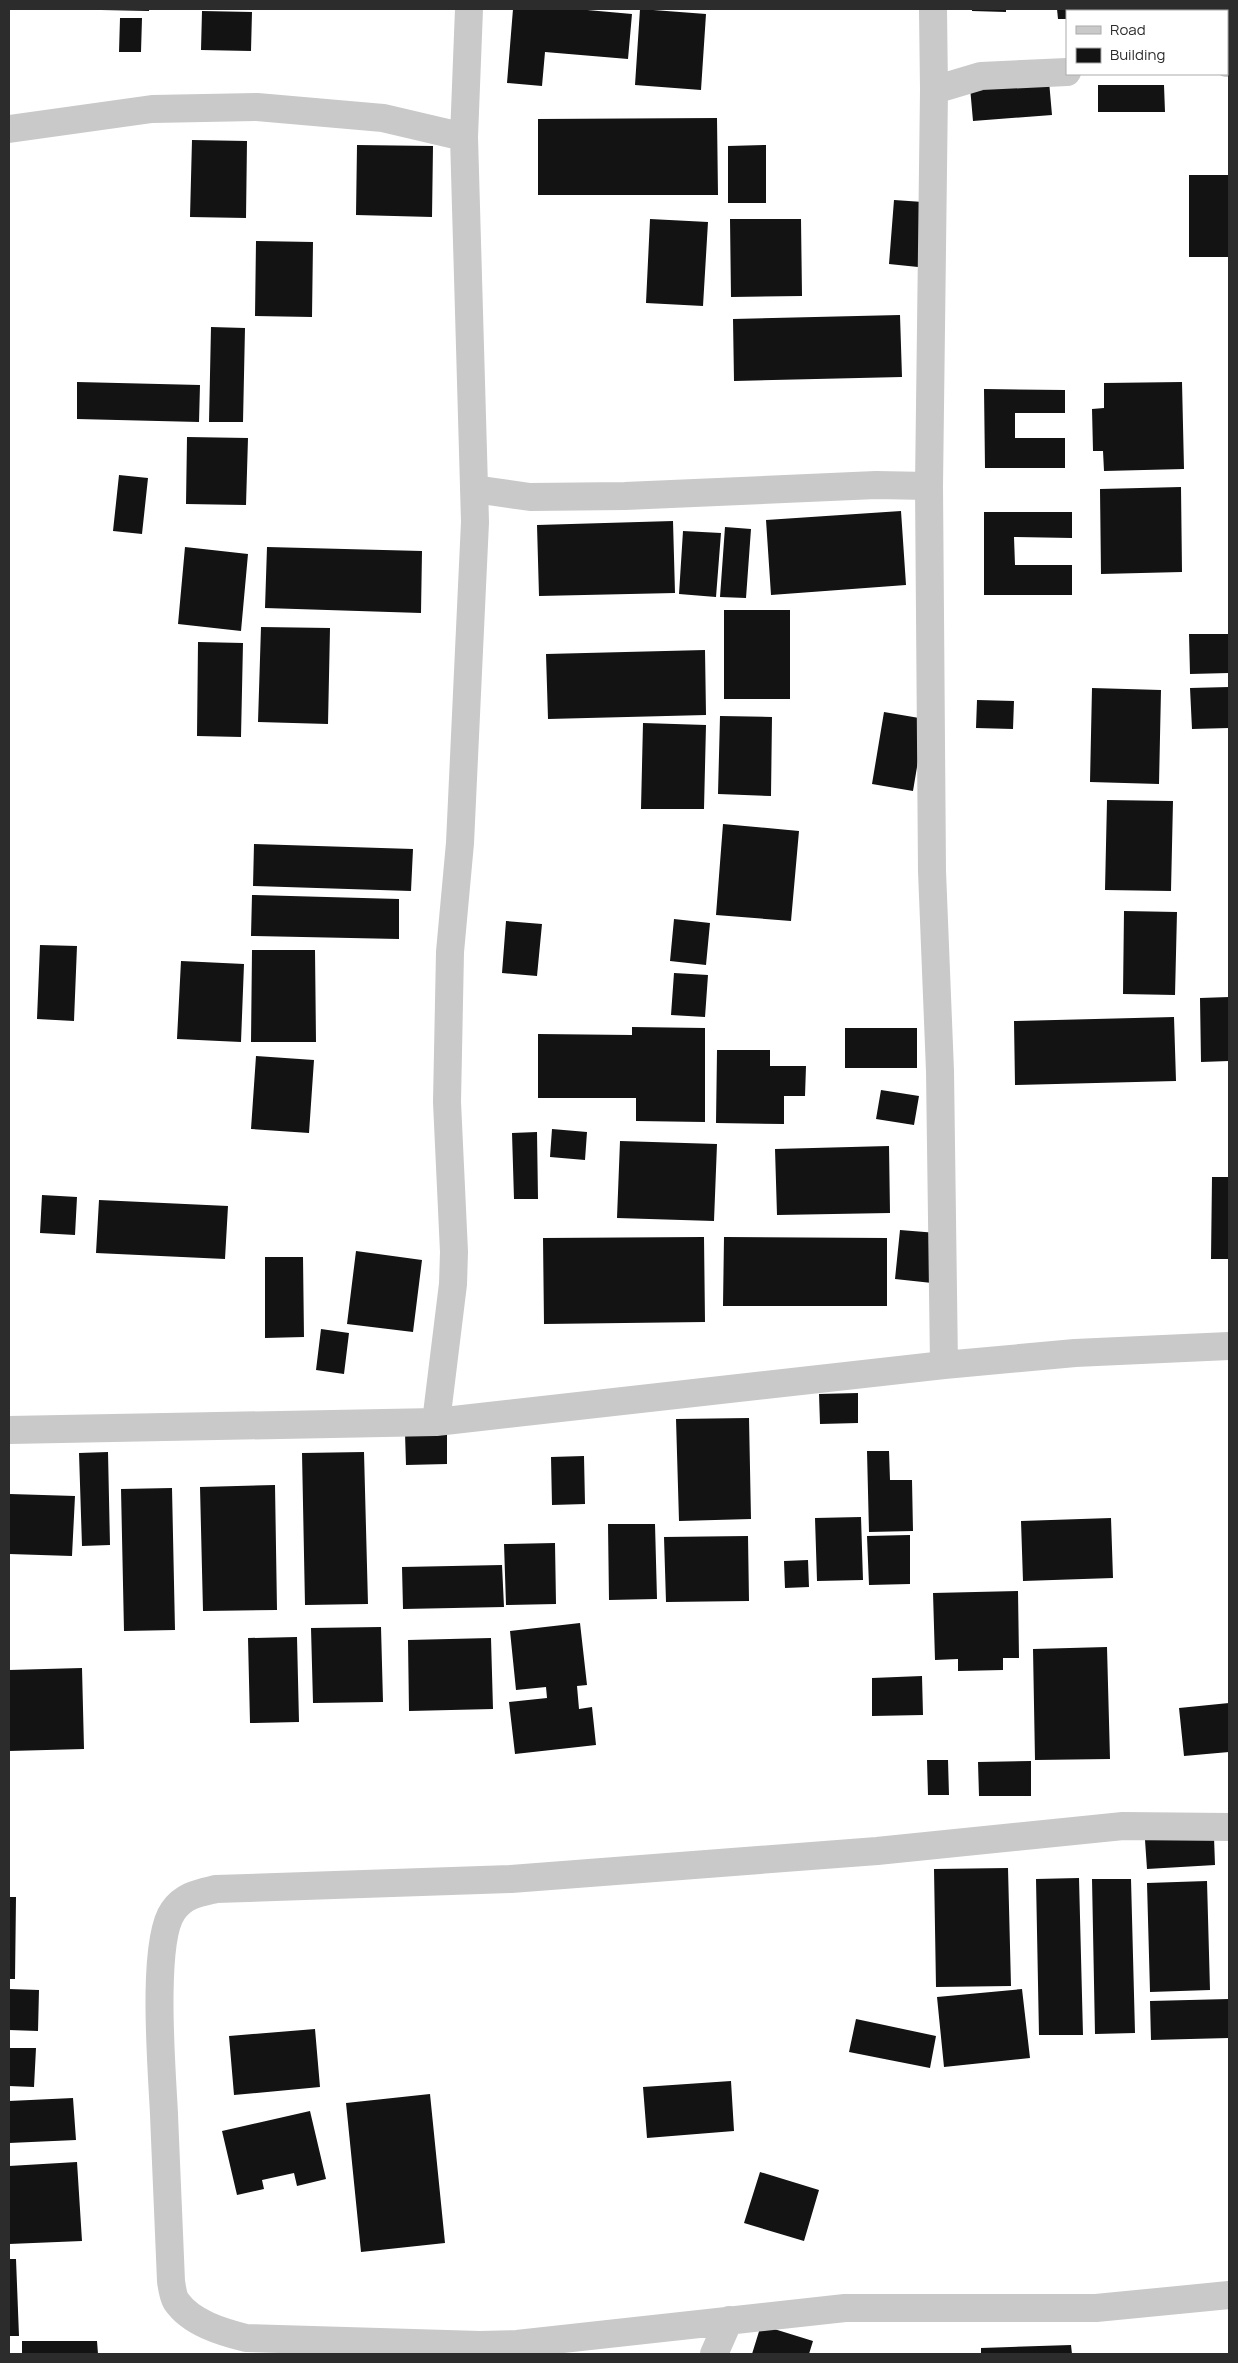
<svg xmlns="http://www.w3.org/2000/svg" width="1238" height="2363" viewBox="0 0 1238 2363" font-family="Manrope,sans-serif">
<rect width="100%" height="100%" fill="#fff"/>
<path fill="#131313" d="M101,9H149V11L101,10Z
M513,9H576L632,14L628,59L545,52L542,86L507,83Z
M640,9L706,14L701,90L635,85Z
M972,9H1006V12L972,11Z
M1057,9H1140V11H1067V19H1058Z
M202,11L252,12L251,51L201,50Z
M120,18H142L141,52H119Z
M1049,81L1052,115L973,121L970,87Z
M1098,85H1164L1165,112H1098Z
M717,118L718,195H538V119Z
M192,140L247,141L246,218L190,217Z
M357,145L433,146L432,217L356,215Z
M766,145V203H728V146Z
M1189,175H1229V257H1189Z
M894,200L923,202L918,267L889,264Z
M650,219L708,222L703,306L646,303Z
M730,219H801L802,296L731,297Z
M256,241L313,242L312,317L255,316Z
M900,315L902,377L734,381L733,319Z
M211,327L245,328L243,422H209Z
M77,382L200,385L199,422L77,419Z
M1182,382L1184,469L1104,471L1103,451H1093L1092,409L1104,408V383Z
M984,389L1065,390V413H1015V438H1065V468H985Z
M187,437L248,438L246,505L186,504Z
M119,475L148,478L142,534L113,531Z
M1181,487L1182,572L1101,574L1100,489Z
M901,511L906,585L771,595L766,520Z
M984,512H1072V538L1014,537L1015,565H1072V595H984Z
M673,521L675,593L539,596L537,525Z
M725,527L751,529L746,598L720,597Z
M683,531L721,533L716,597L679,594Z
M185,547L248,554L241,631L178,624Z
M267,547L422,551L421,613L265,608Z
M724,610H790V699H724Z
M261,627L330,628L328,724L258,722Z
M1189,634H1229V673L1190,674Z
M198,642L243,643L241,737L197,736Z
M705,650L706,715L548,719L546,654Z
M1229,687V728L1192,729L1190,688Z
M1092,688L1161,690L1159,784L1090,782Z
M977,700L1014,701L1013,729L976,728Z
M884,712L925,719L913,791L872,784Z
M720,716L772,717L771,796L718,794Z
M643,723L706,725L704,809H641Z
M1107,800L1173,801L1171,891L1105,890Z
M723,824L799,831L791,921L716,915Z
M254,844L413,849L411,891L253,886Z
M252,895L399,899V939L251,936Z
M1124,911L1177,912L1175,995L1123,994Z
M674,919L710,923L706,965L670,961Z
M506,921L542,924L537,976L502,973Z
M40,945L77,946L74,1021L37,1019Z
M252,950H315L316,1042H251Z
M181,961L244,964L241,1042L177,1039Z
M674,973L708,975L705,1017L671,1015Z
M1229,997V1061L1201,1062L1200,998Z
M1174,1017L1176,1081L1015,1085L1014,1021Z
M632,1027L705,1028V1122L636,1121V1098H538V1034L632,1035Z
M845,1028H917V1068H845Z
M717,1050H770V1066H806L805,1096H784V1124L716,1123Z
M256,1056L314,1060L309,1133L251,1129Z
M881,1090L919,1096L914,1125L876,1119Z
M552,1129L587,1132L585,1160L550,1157Z
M537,1132L538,1199H514L512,1133Z
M620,1141L717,1144L714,1221L617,1218Z
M889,1146L890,1213L777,1215L775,1149Z
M1212,1177H1229V1259H1211Z
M42,1195L77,1197L75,1235L40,1233Z
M99,1200L228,1206L225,1259L96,1253Z
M900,1230L937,1233L932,1283L895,1279Z
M704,1237L705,1322L544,1324L543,1238Z
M724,1237L887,1238V1306H723Z
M356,1251L422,1260L413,1332L347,1324Z
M265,1257H303L304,1337L265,1338Z
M321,1329L349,1333L344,1374L316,1370Z
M858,1393V1423L820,1424L819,1394Z
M749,1418L751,1519L679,1521L676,1419Z
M447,1432V1464L406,1465L405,1433Z
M867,1451H889L890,1480H912L913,1531L869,1532Z
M108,1452L110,1545L82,1546L79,1453Z
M364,1452L368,1604L305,1605L302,1453Z
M584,1456L585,1504L552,1505L551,1457Z
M275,1485L277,1610L203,1611L200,1487Z
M172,1488L175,1630L124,1631L121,1489Z
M10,1494L75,1496L72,1556L9,1554Z
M861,1517L863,1580L817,1581L815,1518Z
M1111,1518L1113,1578L1023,1581L1021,1521Z
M608,1524H655L657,1599L609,1600Z
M910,1535V1584L869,1585L867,1536Z
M748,1536L749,1601L666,1602L664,1537Z
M555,1543L556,1604L506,1605L504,1544Z
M808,1560L809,1587L785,1588L784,1561Z
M502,1565L504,1607L403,1609L402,1567Z
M1018,1591L1019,1658H1003V1670L958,1671V1659L935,1660L933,1593Z
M580,1623L587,1685L577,1686L579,1709L592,1707L596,1745L515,1754L509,1702L547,1698L546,1687L516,1690L510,1631Z
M381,1627L383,1702L313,1703L311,1628Z
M297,1637L299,1722L250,1723L248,1638Z
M491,1638L493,1709L409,1711L408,1640Z
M1107,1647L1110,1759L1035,1760L1033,1649Z
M82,1668L84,1749L9,1751V1670Z
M922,1676L923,1715L872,1716V1678Z
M1229,1703V1752L1184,1756L1179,1708Z
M927,1760H948L949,1795H928Z
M1031,1761V1796H979L978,1762Z
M1214,1837L1215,1865L1147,1869L1145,1840Z
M1008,1868L1011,1986L936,1987L934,1869Z
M1079,1878L1083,2035H1039L1036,1879Z
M1092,1879H1131L1135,2033L1095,2034Z
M1207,1881L1210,1990L1150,1992L1147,1883Z
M9,1897H16L15,1979H9Z
M9,1989L39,1990L38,2031L9,2030Z
M1022,1989L1030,2058L944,2067L937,1997Z
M1229,1999V2038L1151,2040L1150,2001Z
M856,2019L936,2036L930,2068L849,2052Z
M315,2029L320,2087L234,2095L229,2036Z
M9,2048H36L34,2087L9,2086Z
M731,2081L734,2131L647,2138L643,2087Z
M430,2094L445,2243L361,2252L346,2103Z
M73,2098L76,2140L9,2143V2101Z
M310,2111L326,2179L297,2186L294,2173L262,2180L264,2189L237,2195L222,2131Z
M77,2162L82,2241L9,2244V2166Z
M760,2172L819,2190L804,2241L744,2223Z
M9,2259H16L19,2336H9Z
M761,2325L813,2341L809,2354H752Z
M22,2341H97L98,2354H22Z
M1071,2345L1072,2354H981V2348Z"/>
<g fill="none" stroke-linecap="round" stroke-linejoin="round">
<path stroke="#c9c9c9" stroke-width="28" d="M933,9L934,90L929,486L932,871L940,1071L944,1365
M1227,63H1229
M934,90L981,76L1067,72
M9,129L152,109L257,107L383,118L464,137
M474,489L530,497L625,496L876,485L929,486
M436,1422L453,1284L454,1252L447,1102L450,952L460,843L475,522L464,137L469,9
M9,1430L436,1422L944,1365L1075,1353L1229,1346
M480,2345L246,2338C222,2332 191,2323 176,2301C173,2296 172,2288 171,2281C169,2226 166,2170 164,2114C162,2072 151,1942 173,1911C184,1895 199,1893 216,1889L511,1879L877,1851L1123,1826L1229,1827
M474,2354L480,2345L517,2344L845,2308H1096L1229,2295
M714,2354L729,2320"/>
</g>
<rect width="1238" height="2363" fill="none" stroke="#2c2c2c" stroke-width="20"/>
<rect x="1066" y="10" width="162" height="65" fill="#ffffff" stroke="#ababab"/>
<rect x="1076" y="26" width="25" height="8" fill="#c9c9c9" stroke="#ababab"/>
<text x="1110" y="35" font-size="15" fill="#2c2c2c">Road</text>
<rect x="1076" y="48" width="25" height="15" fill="#131313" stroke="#ababab"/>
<text x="1110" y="60" font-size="15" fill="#2c2c2c">Building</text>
</svg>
